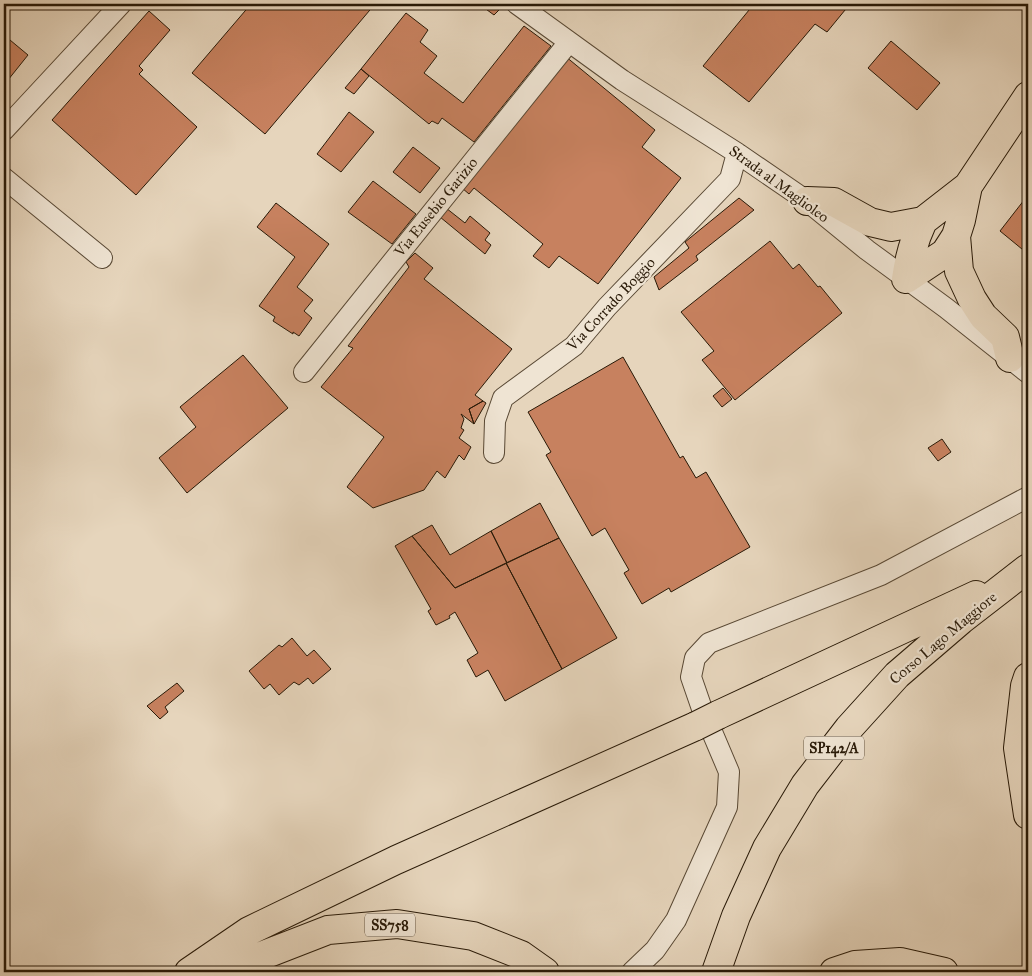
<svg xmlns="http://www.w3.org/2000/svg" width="1032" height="976" viewBox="0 0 1032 976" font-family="'IM FELL Great Primer',serif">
<rect width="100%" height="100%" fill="#e6d5bc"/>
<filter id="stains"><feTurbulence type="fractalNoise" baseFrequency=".004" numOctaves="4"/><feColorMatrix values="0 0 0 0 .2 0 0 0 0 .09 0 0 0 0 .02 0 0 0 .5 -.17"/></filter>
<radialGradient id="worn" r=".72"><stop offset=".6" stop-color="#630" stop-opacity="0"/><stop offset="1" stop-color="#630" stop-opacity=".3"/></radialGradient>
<path fill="#c7815f" stroke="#281907" d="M251,4H375L265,134L192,73Z
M479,4H492L500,9L494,15Z
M754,4H850L827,32L815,24L749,102L703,66Z
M149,11L170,30L139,66L143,70L139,74L197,127L136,195L52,120Z
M406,13L428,30L420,42L437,56L424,73L463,103L524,26L551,46L474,142L442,118L438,124L432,121L429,124L361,69Z
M4,35L28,55L4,85Z
M891,41L940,83L917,110L868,68Z
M565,56L655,130L642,147L681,178L598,284L559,256L549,268L533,256L543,244L474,188L469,194L462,188Z
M361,69L369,76L354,94L345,88Z
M349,112L374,132L341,172L317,154Z
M413,147L440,168L420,193L393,172Z
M373,181L416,214L392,244L348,212Z
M1028,195V254L1000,231Z
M739,198L754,210L696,256L698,260L659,290L654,277L689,248L685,242Z
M276,203L329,244L297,287L313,300L304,311L312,318L299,336L293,332V334L273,321L275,317L259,306L295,257L257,227Z
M446,208L465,223L470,216L490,233L485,240L491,245L485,254L440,217Z
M770,241L793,269L799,264L818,287L820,286L842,313L735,400L702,360L714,351L681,312Z
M415,253L433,268L424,279L512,349L475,395L483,401L469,409L474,424L461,414L464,419L461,428L464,430L459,438L471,447L464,460L459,455L445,478L437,471L424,490L373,508L347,487L384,437L321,387L353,348L348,346L409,267L406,262Z
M243,355L288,408L187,493L159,458L196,427L180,407Z
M623,357L680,458L683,456L696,478L706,472L750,547L671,592L669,588L642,604L624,573L629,570L605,528L592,536L546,455L551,452L528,412Z
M723,388L732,399L722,407L713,396Z
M483,401L486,403L474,424L469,409Z
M942,439L951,452L938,461L928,448Z
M540,503L559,538L507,563L491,531Z
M432,525L450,555L491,531L507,563L455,588L412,536Z
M412,536L455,588L506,563L562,669L505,701L488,670L476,677L467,660L478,653L455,612L449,616L450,618L436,625L428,611L431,609L395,546Z
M559,538L617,638L562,669L506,563Z
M292,638L307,656L314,650L331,669L313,684L308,678L299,685L294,682L279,695L270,684L264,689L249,671L279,645L282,647Z
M177,683L184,691L165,707L168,712L160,719L147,706Z"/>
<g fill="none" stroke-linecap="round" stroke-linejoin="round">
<defs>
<path id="minor" d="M517,4L622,80L737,153L807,201L867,250L946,308L1028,373
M4,130L121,4
M4,178L102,258
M304,372L569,42
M494,453L495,421L503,398L574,346L607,307L730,179L737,153
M632,972L655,950L676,920L727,807L729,772L701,706L691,677L695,658L709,643L881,575L1028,497"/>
<path id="highway" d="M968,186L961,220L956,236L959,271L972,299L983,316L1005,337L1010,358
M807,201L834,202L870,222L891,227L923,221L968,186L1028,96
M906,279L945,253L956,236
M906,279C909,258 914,240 923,221
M1028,677L1025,686L1018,748L1028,815
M718,715L976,595
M189,972L249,931L396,860L696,726
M235,972L256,958L328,930L397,924L473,936L521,955L545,972
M716,972L736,916L767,848L805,785L849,728L897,675L961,620L1028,568
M834,972L855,965L900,962L944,972"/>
</defs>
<use href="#minor" stroke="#584834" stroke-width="22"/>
<use href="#highway" stroke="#281907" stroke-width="30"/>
<use href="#minor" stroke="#efe4d3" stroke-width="20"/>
<use href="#highway" stroke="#e6d5bc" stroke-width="28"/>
<defs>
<path id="highway-bridge" d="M696,726L718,715"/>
</defs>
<use href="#highway-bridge" stroke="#281907" stroke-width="30" stroke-linecap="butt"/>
<use href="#highway-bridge" stroke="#e6d5bc" stroke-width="28"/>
</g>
<g text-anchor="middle" stroke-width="4.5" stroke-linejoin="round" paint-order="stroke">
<g fill="#efe4d3" stroke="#645644" stroke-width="1">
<rect x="804" y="736.5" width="60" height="23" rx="4"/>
<rect x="365" y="913.5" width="50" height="23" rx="4"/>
</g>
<g font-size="14" font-weight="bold" fill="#281907">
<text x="834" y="753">SP142/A</text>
<text x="390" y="930">SS758</text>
</g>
<g font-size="15" fill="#281907" stroke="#efe4d3">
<text transform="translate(779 184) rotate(36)" y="5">Strada al Maglioleo</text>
<text transform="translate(436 207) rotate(-51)" y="5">Via Eusebio Garizio</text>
<text transform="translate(611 304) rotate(-47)" y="5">Via Corrado Boggio</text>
<text transform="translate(943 638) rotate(-40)" y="5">Corso Lago Maggiore</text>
</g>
</g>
<rect width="1032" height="976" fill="none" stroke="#e6d5bc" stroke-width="20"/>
<rect x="5" y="5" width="1022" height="966" fill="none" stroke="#281907" stroke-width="2.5"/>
<rect x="10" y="10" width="1012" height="956" fill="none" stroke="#281907"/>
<rect width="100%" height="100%" filter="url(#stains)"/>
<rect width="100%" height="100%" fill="url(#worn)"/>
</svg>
